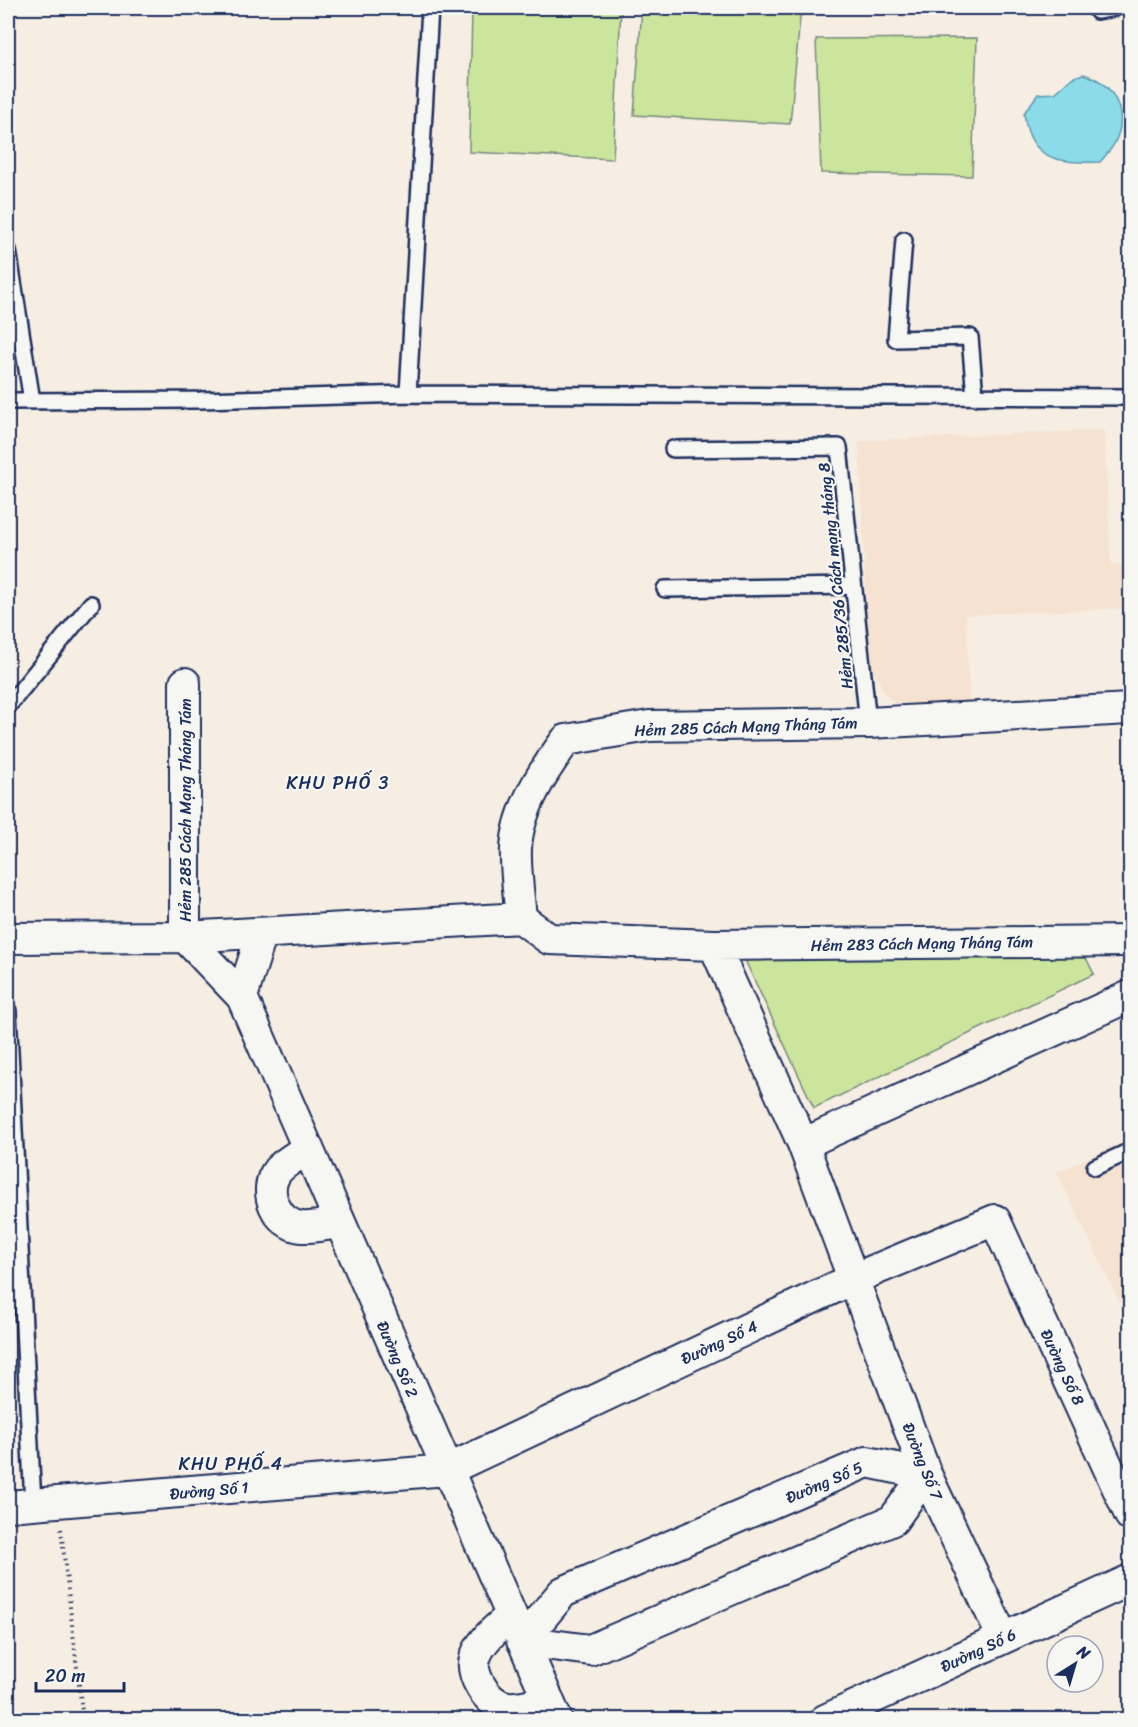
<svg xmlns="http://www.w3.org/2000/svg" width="1138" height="1727" viewBox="0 0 1138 1727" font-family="Sriracha,sans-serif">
<rect width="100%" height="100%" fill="#f6ede3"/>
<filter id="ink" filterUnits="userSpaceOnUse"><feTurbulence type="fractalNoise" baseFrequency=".0167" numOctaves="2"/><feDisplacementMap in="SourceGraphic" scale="12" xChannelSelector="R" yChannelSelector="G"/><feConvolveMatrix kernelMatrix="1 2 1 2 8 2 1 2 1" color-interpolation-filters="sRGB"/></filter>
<g filter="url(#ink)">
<path fill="#f6e2d0" d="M1104,430L1111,565H1126L1128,608L966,615L969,702L896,704L884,692L869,660L859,441Z
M1130,1139V1324L1057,1172Z"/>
<path fill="#cce59c" stroke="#748a7d" stroke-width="1.5" d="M472,8H621L613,159L469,152Z
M642,8H801L790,124L634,115Z
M977,38L972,176L821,173L816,39Z
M1080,946L1094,974L814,1108L744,958Z"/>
<path fill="#8bdbe8" stroke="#5e96b1" stroke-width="1.5" d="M1083,74C1114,82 1130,114 1114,144C1111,150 1105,156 1100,162C1059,163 1029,161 1024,113L1038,94L1055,93L1072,78Z"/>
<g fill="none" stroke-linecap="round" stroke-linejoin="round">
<defs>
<path id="service" d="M1097,11L1115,8
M904,240L896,339L970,337L975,397
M8,250L32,401
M408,394L430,8
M8,401L200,400L408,394L1130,397
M673,449L839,447L868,723
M665,589L853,586
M8,706L91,604
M8,1011L33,1504
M1095,1167L1130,1151"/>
<path id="minor" d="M185,683V937L242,997L557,1720
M521,918L549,939L714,945L1130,941
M8,938L185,937L521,918C519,895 515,871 516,848C518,809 544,770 566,740L649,726L868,723L1130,709
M714,945L803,1144L926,1474L1003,1638
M242,997L262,933
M803,1144L1130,996
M308,1148C299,1155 285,1162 278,1170C261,1191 277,1225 302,1227C314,1228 328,1224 340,1223
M867,1462L926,1474L893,1520L590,1650L522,1641L563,1592Z
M8,1506L447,1470L853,1279L995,1220L1130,1515
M511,1616C497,1628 477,1643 474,1663C473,1670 477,1680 480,1685C497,1716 519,1708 548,1700
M825,1720L1130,1580"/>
</defs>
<use href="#service" stroke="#1b2f5e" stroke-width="20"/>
<use href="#minor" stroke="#1b2f5e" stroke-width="34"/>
<path stroke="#1b2f5e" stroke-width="4" stroke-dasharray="1.5 4.5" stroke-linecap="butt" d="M61,1529L83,1720"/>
<use href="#service" stroke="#f6f6f2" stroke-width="15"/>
<use href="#minor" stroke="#f6f6f2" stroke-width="30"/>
</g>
</g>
<g text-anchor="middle" stroke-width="4.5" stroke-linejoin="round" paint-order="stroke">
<g font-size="16" fill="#1b2f5e" stroke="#f6f6f2">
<text transform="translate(835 576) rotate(-96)" y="6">Hẻm 285/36 Cách mạng tháng 8</text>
<text transform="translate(746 726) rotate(-2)" y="6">Hẻm 285 Cách Mạng Tháng Tám</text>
<text transform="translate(185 810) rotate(-90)" y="6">Hẻm 285 Cách Mạng Tháng Tám</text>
<text transform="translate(922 943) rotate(-1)" y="6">Hẻm 283 Cách Mạng Tháng Tám</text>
<text transform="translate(719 1342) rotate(-25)" y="6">Đường Số 4</text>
<text transform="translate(398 1359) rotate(67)" y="6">Đường Số 2</text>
<text transform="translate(1063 1367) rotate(65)" y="6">Đường Số 8</text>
<text transform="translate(923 1461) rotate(68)" y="6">Đường Số 7</text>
<text transform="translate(824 1482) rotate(-23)" y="6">Đường Số 5</text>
<text transform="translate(209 1490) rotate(-5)" y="6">Đường Số 1</text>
<text transform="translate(978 1650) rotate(-25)" y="6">Đường Số 6</text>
</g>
<g font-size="18" letter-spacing="1.5" fill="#1b2f5e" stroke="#f6f6f2">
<text x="338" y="789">KHU PHỐ 3</text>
<text x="231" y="1470">KHU PHỐ 4</text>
</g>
</g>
<rect width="1138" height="1727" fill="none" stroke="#f6f6f2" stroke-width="30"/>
<rect x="15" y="15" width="1108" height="1697" fill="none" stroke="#1b2f5e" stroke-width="2" filter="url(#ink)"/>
<g transform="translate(1075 1664) rotate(37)"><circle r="28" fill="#f6f6f2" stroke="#9ea6b7" stroke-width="1.5"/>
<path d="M0-4.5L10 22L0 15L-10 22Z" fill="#1b2f5e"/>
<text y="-9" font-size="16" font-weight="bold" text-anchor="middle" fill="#1b2f5e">N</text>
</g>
<path d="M36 1682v9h88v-9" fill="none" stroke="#1b2f5e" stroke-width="3"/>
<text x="45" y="1682" font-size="18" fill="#1b2f5e" stroke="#f6f6f2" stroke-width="4.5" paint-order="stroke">20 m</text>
</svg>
